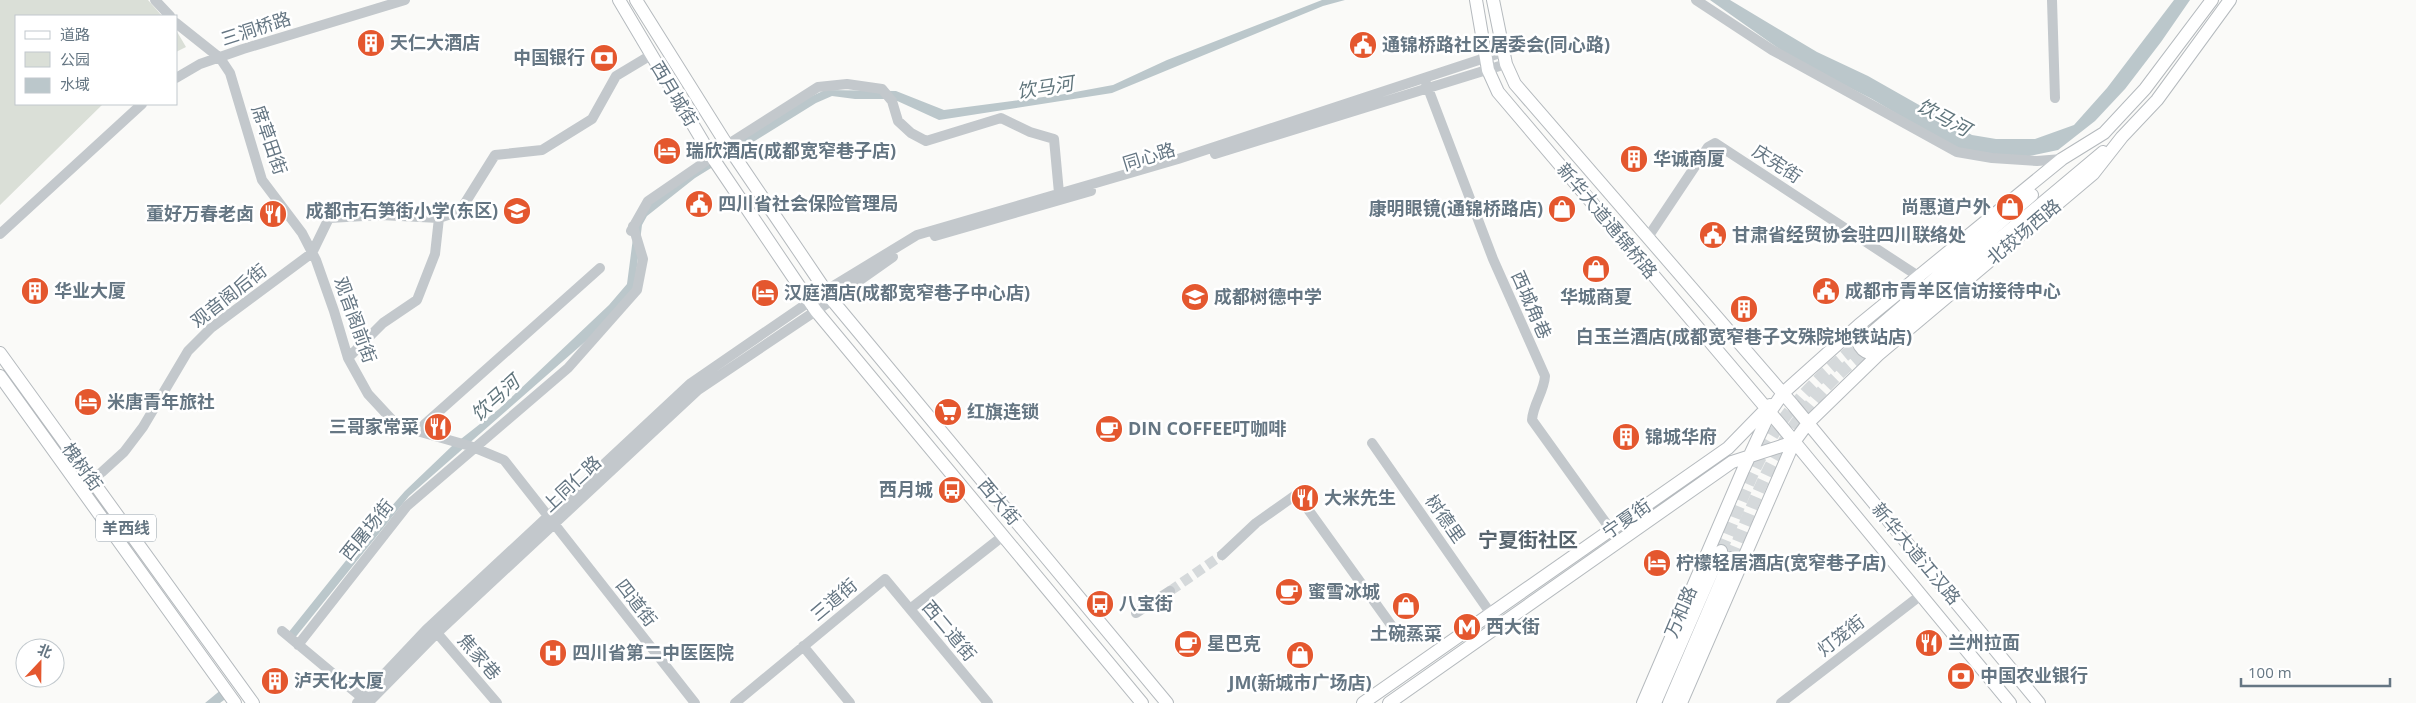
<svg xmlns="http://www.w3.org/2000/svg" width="2416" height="703" viewBox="0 0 2416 703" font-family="'Open Sans','Noto Sans SC',sans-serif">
<rect width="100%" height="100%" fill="#fafaf8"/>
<path fill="#dadfd7" d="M0,0H148L162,16H16V104H103L0,205Z
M176,30L186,47L176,52Z"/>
<path fill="#bbc7cb" d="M1322,0H1345L1323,6L1112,93L939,120L893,99H855L832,96L816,103L695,178L647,216L642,225L634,291L603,326L409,496L294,639L288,633L368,533L405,491L452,446L499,409L609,305L627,284L633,238L646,205L799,102L825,90L896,91L944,110L1059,95L1113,85L1167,60Z
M1710,0H1730L1817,52L1868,76L1972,135L1996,139H2035L2074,125L2107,88L2174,0H2190L2161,42L2125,89L2095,121L2058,150L2025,157L1984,155L1954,148L1872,99L1795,60Z
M222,689L228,697L220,703H205Z"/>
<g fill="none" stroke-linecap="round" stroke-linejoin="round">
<path stroke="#d5d9db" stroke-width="10" stroke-dasharray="10 5" stroke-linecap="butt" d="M1170,591L1222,555"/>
<path stroke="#d5d9db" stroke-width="12" stroke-dasharray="12 6" stroke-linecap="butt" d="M1721,551C1740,506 1756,456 1785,417C1808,386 1838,361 1867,337
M1731,558C1748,518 1762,476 1785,440C1807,403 1839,371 1873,345"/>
<defs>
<path id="major" d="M619,0L712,157L816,311L1142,703
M636,0L727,145L832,300L1167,703
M1476,0L1488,70L1498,92L1778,422L2010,703
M1493,0L1506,64L1515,84L1793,405L2039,703
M1859,325C1854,342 1860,354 1878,355
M1867,337L2032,195
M1873,345L2103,152
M0,353L253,703
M0,376L235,703
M1363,703L1728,448L1770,405
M1389,703L1732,462L1794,442
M1643,703L1743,470L1770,412L1783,393L1859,325L2062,159L2104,133L2145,89L2212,0
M1655,703L1721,551
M1669,703L1731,558
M1681,703L1794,442L1808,423L1878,355L2093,174L2122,137L2157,100L2230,0"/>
</defs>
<use href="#major" stroke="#b5babe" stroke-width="14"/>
<path stroke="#c3c8cc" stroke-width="10" d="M155,0L170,16
M1696,0L1772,50L1957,152L1992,158L2037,161L2062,159
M2052,0L2055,98
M176,23L220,58L230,73L262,180L302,233L316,260L334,311L348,358L368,394L394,422L417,431L470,446L504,460L695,703
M176,78L200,64L243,49L405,0
M1426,83L1493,259L1545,376C1544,392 1533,404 1532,420L1611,530
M727,145L818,87L847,84L882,89L892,101L898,121L911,133L926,141L1001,118L1030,132L1054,139L1059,193
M1215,154L1506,64
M631,231L648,201L712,157
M0,234L142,104
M935,236L1091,191
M1648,237L1708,147L1715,143L1918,276
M348,358L383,323L417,300L435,254L439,218L460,211L495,155L542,150L592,119L616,76L651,55
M417,431L600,268
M1372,443L1491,614
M80,488L102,472L124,452L143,427L188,351L211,328L312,253L329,218L381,215L439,218
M1222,555L1256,523L1297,494L1399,636
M910,609L1003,536
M1136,613L1170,591
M282,631L366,701
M437,633L497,703
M298,645L407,506L568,368L637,290L643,259L633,226
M803,646L850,703
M357,703L426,630L691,383L825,291L917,235L1178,159L1503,52
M368,703L437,633L698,390L832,300L893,257
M735,703L885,579L988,703
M1781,703L1921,595"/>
<use href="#major" stroke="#fff" stroke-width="12"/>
</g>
<defs>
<symbol id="building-disc" viewBox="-11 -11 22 22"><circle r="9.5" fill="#e4572e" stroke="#fff"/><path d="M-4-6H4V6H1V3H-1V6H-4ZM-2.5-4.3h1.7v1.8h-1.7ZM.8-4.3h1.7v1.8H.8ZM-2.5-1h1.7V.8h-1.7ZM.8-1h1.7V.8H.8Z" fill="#fff"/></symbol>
<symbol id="civic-disc" viewBox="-11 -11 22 22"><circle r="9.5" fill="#e4572e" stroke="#fff"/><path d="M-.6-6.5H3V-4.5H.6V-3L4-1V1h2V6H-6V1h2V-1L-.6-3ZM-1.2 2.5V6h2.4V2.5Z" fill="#fff"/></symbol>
<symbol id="bank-disc" viewBox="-11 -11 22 22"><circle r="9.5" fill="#e4572e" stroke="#fff"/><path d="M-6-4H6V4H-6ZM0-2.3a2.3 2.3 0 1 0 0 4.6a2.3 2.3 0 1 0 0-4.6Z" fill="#fff"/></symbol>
<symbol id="hotel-disc" viewBox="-11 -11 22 22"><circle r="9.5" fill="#e4572e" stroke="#fff"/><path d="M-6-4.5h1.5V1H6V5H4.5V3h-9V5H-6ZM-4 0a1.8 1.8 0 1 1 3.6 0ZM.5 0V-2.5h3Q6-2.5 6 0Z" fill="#fff"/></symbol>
<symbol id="shop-disc" viewBox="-11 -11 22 22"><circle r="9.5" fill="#e4572e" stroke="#fff"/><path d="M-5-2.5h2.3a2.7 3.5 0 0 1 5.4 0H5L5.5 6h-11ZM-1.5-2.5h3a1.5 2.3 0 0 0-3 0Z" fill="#fff"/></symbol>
<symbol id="school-disc" viewBox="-11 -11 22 22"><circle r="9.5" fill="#e4572e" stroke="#fff"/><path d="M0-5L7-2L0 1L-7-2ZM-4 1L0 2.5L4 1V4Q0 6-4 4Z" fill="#fff"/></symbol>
<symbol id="restaurant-disc" viewBox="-11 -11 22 22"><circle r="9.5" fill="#e4572e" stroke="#fff"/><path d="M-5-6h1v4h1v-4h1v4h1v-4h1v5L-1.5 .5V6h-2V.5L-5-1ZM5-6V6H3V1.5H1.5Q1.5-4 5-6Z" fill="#fff"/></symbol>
<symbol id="supermarket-disc" viewBox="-11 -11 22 22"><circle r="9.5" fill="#e4572e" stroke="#fff"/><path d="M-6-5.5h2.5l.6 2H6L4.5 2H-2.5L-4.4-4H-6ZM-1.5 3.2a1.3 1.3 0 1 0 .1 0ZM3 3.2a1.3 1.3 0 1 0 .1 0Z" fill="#fff"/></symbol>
<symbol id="cafe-disc" viewBox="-11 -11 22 22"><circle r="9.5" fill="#e4572e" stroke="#fff"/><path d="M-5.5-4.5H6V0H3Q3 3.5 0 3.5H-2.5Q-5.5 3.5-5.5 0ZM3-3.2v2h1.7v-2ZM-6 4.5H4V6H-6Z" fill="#fff"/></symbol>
<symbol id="bus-disc" viewBox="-11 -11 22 22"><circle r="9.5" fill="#e4572e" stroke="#fff"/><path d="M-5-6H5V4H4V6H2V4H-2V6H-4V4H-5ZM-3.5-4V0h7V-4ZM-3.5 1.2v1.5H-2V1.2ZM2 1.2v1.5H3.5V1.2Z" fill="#fff"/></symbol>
<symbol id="metro-disc" viewBox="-11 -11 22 22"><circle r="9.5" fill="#e4572e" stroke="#fff"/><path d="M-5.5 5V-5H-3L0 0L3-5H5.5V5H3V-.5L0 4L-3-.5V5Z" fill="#fff"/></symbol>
<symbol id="hospital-disc" viewBox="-11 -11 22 22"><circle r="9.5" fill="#e4572e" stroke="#fff"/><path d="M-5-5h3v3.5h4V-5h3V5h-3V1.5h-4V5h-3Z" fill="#fff"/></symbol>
</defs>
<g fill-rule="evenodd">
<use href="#building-disc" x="355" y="27" width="32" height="32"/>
<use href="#civic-disc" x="1347" y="29" width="32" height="32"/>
<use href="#bank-disc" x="588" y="42" width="32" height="32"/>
<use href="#hotel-disc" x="651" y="135" width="32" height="32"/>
<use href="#building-disc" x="1618" y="143" width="32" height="32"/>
<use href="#civic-disc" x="683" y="188" width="32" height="32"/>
<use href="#shop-disc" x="1994" y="191" width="32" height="32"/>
<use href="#shop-disc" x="1546" y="193" width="32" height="32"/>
<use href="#school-disc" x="501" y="195" width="32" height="32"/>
<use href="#restaurant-disc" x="257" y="198" width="32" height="32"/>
<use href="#civic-disc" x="1697" y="219" width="32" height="32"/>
<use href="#shop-disc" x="1580" y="253" width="32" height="32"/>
<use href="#building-disc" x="19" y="275" width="32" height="32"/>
<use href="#civic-disc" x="1810" y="275" width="32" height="32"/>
<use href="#hotel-disc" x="749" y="277" width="32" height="32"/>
<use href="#school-disc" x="1179" y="281" width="32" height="32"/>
<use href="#building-disc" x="1728" y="293" width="32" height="32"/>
<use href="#hotel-disc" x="72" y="386" width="32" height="32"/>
<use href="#supermarket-disc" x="932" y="396" width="32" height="32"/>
<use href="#restaurant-disc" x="422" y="411" width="32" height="32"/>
<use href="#cafe-disc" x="1093" y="413" width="32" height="32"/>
<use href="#building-disc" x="1610" y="421" width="32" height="32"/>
<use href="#bus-disc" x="936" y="474" width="32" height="32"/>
<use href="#restaurant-disc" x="1289" y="482" width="32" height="32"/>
<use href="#hotel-disc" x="1641" y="547" width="32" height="32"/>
<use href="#cafe-disc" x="1273" y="576" width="32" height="32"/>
<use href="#bus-disc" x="1084" y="588" width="32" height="32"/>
<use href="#shop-disc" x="1390" y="590" width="32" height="32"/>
<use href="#metro-disc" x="1451" y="611" width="32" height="32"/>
<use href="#restaurant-disc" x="1913" y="627" width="32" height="32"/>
<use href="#cafe-disc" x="1172" y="628" width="32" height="32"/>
<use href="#hospital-disc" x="537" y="637" width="32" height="32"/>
<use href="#shop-disc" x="1284" y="639" width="32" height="32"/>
<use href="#bank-disc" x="1945" y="660" width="32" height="32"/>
<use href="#building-disc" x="259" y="665" width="32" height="32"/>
</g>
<g text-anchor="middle" stroke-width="5" stroke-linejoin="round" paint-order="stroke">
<rect fill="#fff" stroke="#939fa8" stroke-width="1" x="96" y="514.5" width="60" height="27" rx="4"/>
<g font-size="16" font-weight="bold" fill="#657683">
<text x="126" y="534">羊西线</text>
</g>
<g font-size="18" fill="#657683" stroke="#fff">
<text transform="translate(256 29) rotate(-18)" y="6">三洞桥路</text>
<text transform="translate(674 94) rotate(59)" y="6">西月城街</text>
<text transform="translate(269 140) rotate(71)" y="6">席草田街</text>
<text transform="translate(1149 157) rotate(-17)" y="6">同心路</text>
<text transform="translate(1777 164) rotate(33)" y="6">庆宪街</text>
<text transform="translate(1607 221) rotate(50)" y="6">新华大道通锦桥路</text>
<text transform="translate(2024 232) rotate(-40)" y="6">北较场西路</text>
<text transform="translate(229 296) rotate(-38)" y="6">观音阁后街</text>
<text transform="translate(1531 305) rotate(66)" y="6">西城角巷</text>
<text transform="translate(355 320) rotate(70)" y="6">观音阁前街</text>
<text transform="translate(82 467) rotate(54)" y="6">槐树街</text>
<text transform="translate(572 484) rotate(-43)" y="6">上同仁路</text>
<text transform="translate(999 502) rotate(50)" y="6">西大街</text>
<text transform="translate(1445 519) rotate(55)" y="6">树德里</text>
<text transform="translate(1627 519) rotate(-35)" y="6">宁夏街</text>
<text transform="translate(367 530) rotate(-51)" y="6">西屠场街</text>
<text transform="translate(1916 554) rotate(50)" y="6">新华大道江汉路</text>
<text transform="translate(834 600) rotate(-40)" y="6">三道街</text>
<text transform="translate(636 603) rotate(52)" y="6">四道街</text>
<text transform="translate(1681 612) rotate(-67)" y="6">万和路</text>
<text transform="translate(949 631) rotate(50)" y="6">西二道街</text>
<text transform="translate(1841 636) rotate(-38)" y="6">灯笼街</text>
<text transform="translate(479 657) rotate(49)" y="6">焦家巷</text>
</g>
<g font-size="18" font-weight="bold" fill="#657683" stroke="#fff" text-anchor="start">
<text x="390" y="49">天仁大酒店</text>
<text x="1382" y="51">通锦桥路社区居委会(同心路)</text>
<text x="585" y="64" text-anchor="end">中国银行</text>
<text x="686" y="157">瑞欣酒店(成都宽窄巷子店)</text>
<text x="1653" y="165">华诚商厦</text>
<text x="718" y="210">四川省社会保险管理局</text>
<text x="1991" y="213" text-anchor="end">尚惠道户外</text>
<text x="1543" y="215" text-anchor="end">康明眼镜(通锦桥路店)</text>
<text x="498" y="217" text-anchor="end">成都市石笋街小学(东区)</text>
<text x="254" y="220" text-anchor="end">董好万春老卤</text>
<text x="1732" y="241">甘肃省经贸协会驻四川联络处</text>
<text x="54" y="297">华业大厦</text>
<text x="1845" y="297">成都市青羊区信访接待中心</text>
<text x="784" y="299">汉庭酒店(成都宽窄巷子中心店)</text>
<text x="1214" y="303">成都树德中学</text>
<text x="1596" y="303" text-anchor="middle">华城商夏</text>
<text x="1744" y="343" text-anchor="middle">白玉兰酒店(成都宽窄巷子文殊院地铁站店)</text>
<text x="107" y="408">米唐青年旅社</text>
<text x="967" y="418">红旗连锁</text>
<text x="419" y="433" text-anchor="end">三哥家常菜</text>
<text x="1128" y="435">DIN COFFEE叮咖啡</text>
<text x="1645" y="443">锦城华府</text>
<text x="933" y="496" text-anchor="end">西月城</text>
<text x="1324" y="504">大米先生</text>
<text x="1676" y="569">柠檬轻居酒店(宽窄巷子店)</text>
<text x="1308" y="598">蜜雪冰城</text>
<text x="1119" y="610">八宝街</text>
<text x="1486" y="633">西大街</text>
<text x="1406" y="640" text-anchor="middle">土碗蒸菜</text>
<text x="1948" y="649">兰州拉面</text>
<text x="1207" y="650">星巴克</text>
<text x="572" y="659">四川省第二中医医院</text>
<text x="1980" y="682">中国农业银行</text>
<text x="294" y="687">泸天化大厦</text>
<text x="1300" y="689" text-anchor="middle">JM(新城市广场店)</text>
</g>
<g font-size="19" font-style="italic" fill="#60757c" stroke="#fff">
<text transform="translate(1045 87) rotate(-9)" y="7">饮马河</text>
<text transform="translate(1944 117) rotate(28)" y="7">饮马河</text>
<text transform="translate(495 398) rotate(-42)" y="7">饮马河</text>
</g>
<g font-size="20" font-weight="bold" fill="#57646e" stroke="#fff">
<text x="1528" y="547">宁夏街社区</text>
</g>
</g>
<rect x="15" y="15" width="162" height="90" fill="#ffffff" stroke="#c1c8cd"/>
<rect x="25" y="31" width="25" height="8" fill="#ffffff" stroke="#c1c8cd"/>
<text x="60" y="40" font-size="15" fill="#657683">道路</text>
<rect x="25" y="52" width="25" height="15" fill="#dadfd7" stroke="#c1c8cd"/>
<text x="60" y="65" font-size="15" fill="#657683">公园</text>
<rect x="25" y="78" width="25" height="15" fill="#bbc7cb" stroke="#c1c8cd"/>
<text x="60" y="90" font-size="15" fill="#657683">水域</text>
<g transform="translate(40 663) rotate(22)"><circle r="24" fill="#ffffff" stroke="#c1c8cd"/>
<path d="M0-4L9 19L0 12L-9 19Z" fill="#e4572e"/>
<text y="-8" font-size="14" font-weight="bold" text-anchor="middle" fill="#657683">北</text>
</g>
<path d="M2241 678v8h149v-8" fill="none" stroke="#657683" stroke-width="2.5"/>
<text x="2248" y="678" font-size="15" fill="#657683" stroke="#ffffff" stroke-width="4" paint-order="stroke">100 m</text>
</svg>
